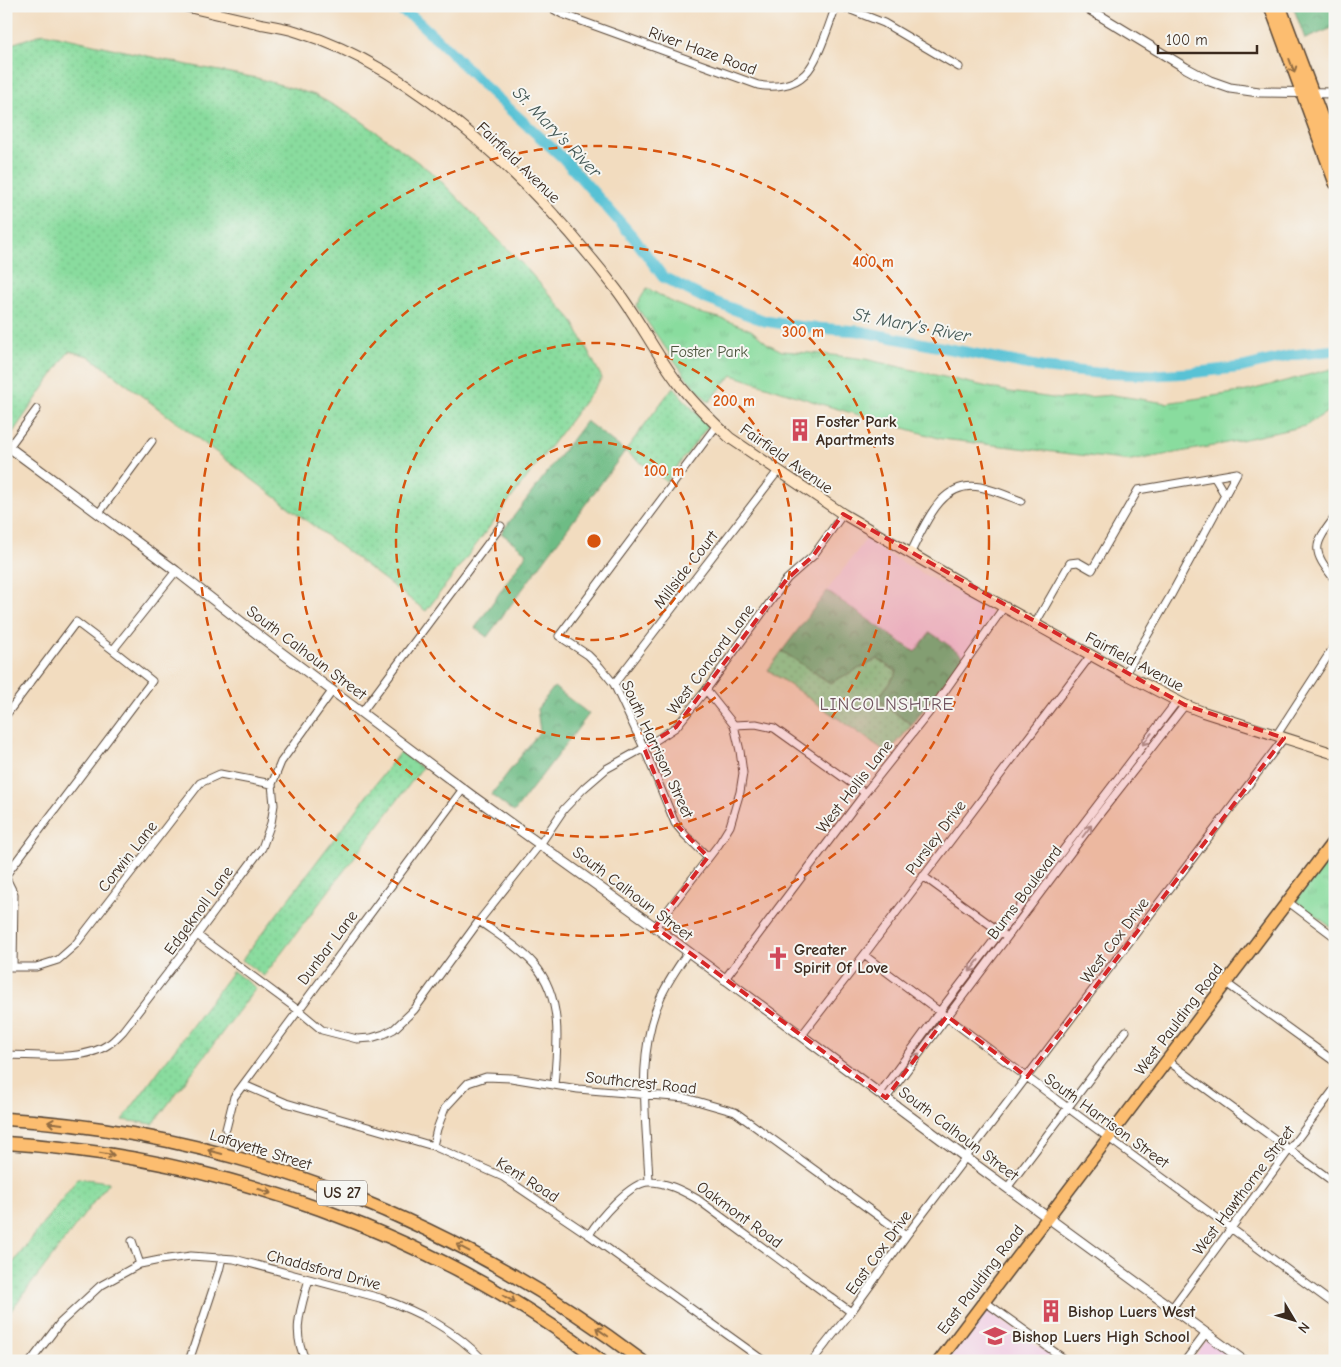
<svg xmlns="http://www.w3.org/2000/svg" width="1341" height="1367" viewBox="0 0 1341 1367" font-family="'Comic Neue',sans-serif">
<defs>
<pattern id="grass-dots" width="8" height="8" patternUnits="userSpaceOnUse" patternTransform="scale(1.25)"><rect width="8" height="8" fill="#89dc9e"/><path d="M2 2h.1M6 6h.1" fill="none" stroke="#77bd88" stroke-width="1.8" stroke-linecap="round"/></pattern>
<pattern id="forest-crowns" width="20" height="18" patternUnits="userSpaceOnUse" patternTransform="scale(1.25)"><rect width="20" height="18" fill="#6ebc85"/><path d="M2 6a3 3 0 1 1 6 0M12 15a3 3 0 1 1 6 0" fill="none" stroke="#5c996c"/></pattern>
<pattern id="park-tufts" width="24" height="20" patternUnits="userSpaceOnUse" patternTransform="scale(1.25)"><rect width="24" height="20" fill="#89dc9e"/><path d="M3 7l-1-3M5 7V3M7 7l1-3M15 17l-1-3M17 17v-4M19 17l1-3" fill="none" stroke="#77bd88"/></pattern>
</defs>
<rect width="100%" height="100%" fill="#f6f6f2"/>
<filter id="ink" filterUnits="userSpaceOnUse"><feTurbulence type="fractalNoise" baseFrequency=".02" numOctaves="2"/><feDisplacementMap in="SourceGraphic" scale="10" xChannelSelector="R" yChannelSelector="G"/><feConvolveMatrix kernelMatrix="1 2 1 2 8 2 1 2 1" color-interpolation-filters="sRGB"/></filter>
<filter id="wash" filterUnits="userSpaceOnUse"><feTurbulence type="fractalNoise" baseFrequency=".0096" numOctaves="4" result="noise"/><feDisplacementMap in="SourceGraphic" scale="20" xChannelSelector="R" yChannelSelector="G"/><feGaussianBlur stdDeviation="1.12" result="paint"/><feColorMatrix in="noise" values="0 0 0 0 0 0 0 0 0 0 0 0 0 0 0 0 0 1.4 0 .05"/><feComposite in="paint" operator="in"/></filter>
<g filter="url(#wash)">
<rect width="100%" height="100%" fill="#f2dcbf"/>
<path fill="#f1d0e4" d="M866,539L879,549L991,612L992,616L964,656L930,632L915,652L827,591Z
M985,1311H990L1058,1361H947Z
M1206,1341H1209L1236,1361H1191Z"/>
<path fill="url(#grass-dots)" stroke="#62835e" d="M44,33L188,65L257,78L315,95L360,120L434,174L526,268L572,320L602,378L426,611L89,356L69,351L9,438L6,436V46Z
M673,387L708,426L666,481L625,451Z
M782,651L830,682L878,659L897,672L877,700L912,725L888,753L768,670Z
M400,752L422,768L264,976L242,960Z
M233,971L256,988L153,1124L122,1120Z
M78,1178L109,1182L6,1317V1272Z"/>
<path fill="url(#forest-crowns)" stroke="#547352" d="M1293,6H1335V27L1305,39Z
M586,421L625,451L487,637L475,628L527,553L501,533Z
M827,591L915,652L930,632L964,656L912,725L877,700L897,672L878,659L830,683L782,651Z
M554,687L589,714L514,812L491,795L540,731L537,709Z"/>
<path fill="url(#park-tufts)" stroke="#62835e" d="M647,288L670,301L699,313L720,318L751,330L768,344L782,351L823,354L865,359L1010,392L1060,399L1113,395L1166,403L1247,391L1335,368V407L1305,426L1213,446L1131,461L942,439L821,404L732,375L709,402L686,377L636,306Z
M1335,850V930L1298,903L1297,898Z"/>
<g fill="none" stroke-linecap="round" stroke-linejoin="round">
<path stroke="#59c2d5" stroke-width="11" d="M393,6L413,17L448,49L483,85L564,159L634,238L663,277L704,298L765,321L802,327L859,331L1046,368L1097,373L1153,375L1190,373L1243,367L1293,355L1335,350"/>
</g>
</g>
<g filter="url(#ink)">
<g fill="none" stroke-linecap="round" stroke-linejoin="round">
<defs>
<path id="minor" d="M548,6L562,14L758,85C774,88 793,86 805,74C818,62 829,24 836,6
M841,6L884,23L959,67
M6,451L37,409
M1225,495L1237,473
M99,513L152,441
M1335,517C1313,546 1311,550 1335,580
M910,554C925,525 940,480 980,487C994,490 1008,496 1021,501
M1035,624L1070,563L1078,562L1092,570L1138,490L1237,473
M113,650L176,571
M1125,674L1171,595L1225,495L1215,478
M614,684L778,471
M362,712L501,526
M6,715L76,622L113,650L152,681L6,875
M734,725L756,724L774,728L865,793
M1276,736L1335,645
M708,857L685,835L675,823L644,748L614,684L600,667L588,655L559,636L717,425
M923,876L1003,934
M6,878L14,894L13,967
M1287,901L1335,937
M479,921C497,934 519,947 534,964C563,997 558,1044 554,1085
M655,927L719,844L730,826L740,792L743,773L740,751L734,725L706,690
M197,935L298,1010L322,1030L357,1039L371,1038L384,1034L394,1029L414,1010L479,921L541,843L564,809L584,788L606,769L644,748L676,727L706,690L787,579L813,556L843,514
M864,955L1068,1108L1335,1305
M6,967H36L58,960L75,945L200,783L220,774L272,784
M724,980L865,793L935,705L1004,607
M1226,983L1335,1062
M802,1035L864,955L1091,655
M6,1055C36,1055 84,1062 109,1044C114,1041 119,1035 123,1031L197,935L262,848L271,823L274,805L272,784L281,762L333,690
M1168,1061L1335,1183
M244,1085L286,1103L433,1146L503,1177L589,1235L764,1361
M880,1093L940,1011L1177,701
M886,1098L1099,815L1185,705
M226,1129L234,1097L463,789
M433,1146L437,1129L445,1108L468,1083L486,1077L511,1078L578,1089L686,1098L735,1112L906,1236
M649,1182C647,1122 635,1056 660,999C667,982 678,967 688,952
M1007,1188L1126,1031
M589,1235C598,1220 630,1182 649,1182C666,1182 683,1191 697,1199L851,1312
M132,1241L140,1264
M984,1301L1067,1361
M1172,1308L1335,1088
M31,1361L60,1323L100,1286L140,1264L160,1260L191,1256L234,1259L380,1298C420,1312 455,1330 484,1361
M189,1361L219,1271L222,1258
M306,1361C291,1331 301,1309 309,1279
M812,1361L851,1312L906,1236L1284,738
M1185,1361L1206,1333"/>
<path id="tertiary" d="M1084,6L1186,68L1210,81L1230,88L1259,92L1335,93
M6,445L176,571L266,641L471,795L655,927L965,1157L1244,1361"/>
<path id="secondary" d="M184,6C209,12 235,18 261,24C273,26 286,28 298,32C422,70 538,188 616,289C639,319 655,353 678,383C693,403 712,421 730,438L843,514L970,588L1125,674L1185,705L1203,712L1335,754"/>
<path id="primary" d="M1270,6L1335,183
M1280,6L1335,152
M939,1361L1335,839"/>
<path id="trunk" d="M6,1119C239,1133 456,1221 642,1361
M6,1143C216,1156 434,1233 601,1361"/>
</defs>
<use href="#minor" stroke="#564536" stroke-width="9"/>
<use href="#tertiary" stroke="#564536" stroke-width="11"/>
<use href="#secondary" stroke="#564536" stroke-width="12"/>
<use href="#primary" stroke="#564536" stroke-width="14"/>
<use href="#trunk" stroke="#564536" stroke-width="15"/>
<use href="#minor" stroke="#fff" stroke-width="7"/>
<use href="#tertiary" stroke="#fff" stroke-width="9"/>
<use href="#secondary" stroke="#fee5c5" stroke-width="10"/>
<use href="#primary" stroke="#fcbd6f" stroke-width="11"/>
<use href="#trunk" stroke="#fcbd6f" stroke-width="12"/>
</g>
<defs><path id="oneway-shaft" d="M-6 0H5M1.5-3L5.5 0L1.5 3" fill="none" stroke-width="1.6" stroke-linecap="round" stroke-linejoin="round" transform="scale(1.25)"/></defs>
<g stroke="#926c42">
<use href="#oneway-shaft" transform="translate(1292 66) rotate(69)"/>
<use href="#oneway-shaft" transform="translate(55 1123) rotate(-173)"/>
<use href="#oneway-shaft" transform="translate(215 1152) rotate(-165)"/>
<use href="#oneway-shaft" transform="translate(107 1154) rotate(10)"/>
<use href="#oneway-shaft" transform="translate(265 1191) rotate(18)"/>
<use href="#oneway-shaft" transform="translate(463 1248) rotate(-152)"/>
<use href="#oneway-shaft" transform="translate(509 1299) rotate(31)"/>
<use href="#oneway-shaft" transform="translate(602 1332) rotate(-145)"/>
</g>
<g stroke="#a79f9a">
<use href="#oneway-shaft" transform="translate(1147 739) rotate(128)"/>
<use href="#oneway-shaft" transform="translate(1087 831) rotate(-53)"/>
<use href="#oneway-shaft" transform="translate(974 966) rotate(128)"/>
<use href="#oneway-shaft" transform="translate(915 1059) rotate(-53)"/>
</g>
</g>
<path fill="#d62828" fill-opacity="0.2" stroke="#d62828" stroke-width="4" stroke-dasharray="10 6" stroke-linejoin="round" d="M843,514L1185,705L1284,738L1027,1077L947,1016L886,1098L655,927L708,857L675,823L644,748L676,727L787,579L813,556Z"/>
<g fill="none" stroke="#d7540e" stroke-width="2.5" stroke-dasharray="9 6">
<circle cx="594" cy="541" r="99"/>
<circle cx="594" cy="541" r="198"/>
<circle cx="594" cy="541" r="296"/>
<circle cx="594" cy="541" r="395"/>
</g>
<defs>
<symbol id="building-bare" viewBox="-9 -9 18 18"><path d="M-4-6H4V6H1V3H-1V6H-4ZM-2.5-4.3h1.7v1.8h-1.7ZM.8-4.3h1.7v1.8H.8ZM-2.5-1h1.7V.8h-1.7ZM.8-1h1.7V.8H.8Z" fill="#d1495b" stroke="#f6f6f2" stroke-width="2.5" paint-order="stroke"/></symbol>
<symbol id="church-bare" viewBox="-9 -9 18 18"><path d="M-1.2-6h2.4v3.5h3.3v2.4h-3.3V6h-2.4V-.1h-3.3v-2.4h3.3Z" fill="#d1495b" stroke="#f6f6f2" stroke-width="2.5" paint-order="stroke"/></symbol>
<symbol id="school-bare" viewBox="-9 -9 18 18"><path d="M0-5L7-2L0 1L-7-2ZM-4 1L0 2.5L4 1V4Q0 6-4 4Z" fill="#d1495b" stroke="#f6f6f2" stroke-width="2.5" paint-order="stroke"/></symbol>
</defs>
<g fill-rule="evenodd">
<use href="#building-bare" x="784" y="414" width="32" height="32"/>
<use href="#church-bare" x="762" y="942" width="32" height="32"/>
<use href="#building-bare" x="1035" y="1295" width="32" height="32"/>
<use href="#school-bare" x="979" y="1320" width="32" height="32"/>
</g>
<g text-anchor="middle" stroke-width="4" stroke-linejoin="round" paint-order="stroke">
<rect fill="#f6f6f2" stroke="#73675e" stroke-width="1" x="317" y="1180.5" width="50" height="25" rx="4"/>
<g font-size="15" font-weight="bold" fill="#3b2a1e">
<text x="342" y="1198">US 27</text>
</g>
<g font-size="16" fill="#3b2a1e" stroke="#f6f6f2">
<text transform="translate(703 50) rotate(20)" y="6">River Haze Road</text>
<text transform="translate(519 162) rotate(44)" y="6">Fairfield Avenue</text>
<text transform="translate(787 458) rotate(35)" y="6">Fairfield Avenue</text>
<text transform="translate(685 569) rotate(-52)" y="6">Millside Court</text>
<text transform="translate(307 652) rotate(37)" y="6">South Calhoun Street</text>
<text transform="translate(710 659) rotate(-53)" y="6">West Concord Lane</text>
<text transform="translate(1135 661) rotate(28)" y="6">Fairfield Avenue</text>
<text transform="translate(658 749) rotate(65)" y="6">South Harrison Street</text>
<text transform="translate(854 786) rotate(-52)" y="6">West Hollis Lane</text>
<text transform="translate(935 837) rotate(-53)" y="6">Pursley Drive</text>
<text transform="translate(127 856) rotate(-52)" y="6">Corwin Lane</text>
<text transform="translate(1024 892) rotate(-53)" y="6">Burns Boulevard</text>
<text transform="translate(633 893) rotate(37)" y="6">South Calhoun Street</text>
<text transform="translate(198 910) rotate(-54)" y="6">Edgeknoll Lane</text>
<text transform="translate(1114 940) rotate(-53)" y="6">West Cox Drive</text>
<text transform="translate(327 947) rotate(-53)" y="6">Dunbar Lane</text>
<text transform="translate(1178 1019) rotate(-53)" y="6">West Paulding Road</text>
<text transform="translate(641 1082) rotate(6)" y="6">Southcrest Road</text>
<text transform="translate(1107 1120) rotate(36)" y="6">South Harrison Street</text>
<text transform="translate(959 1133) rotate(37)" y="6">South Calhoun Street</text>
<text transform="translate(261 1149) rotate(17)" y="6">Lafayette Street</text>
<text transform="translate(528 1179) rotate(32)" y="6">Kent Road</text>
<text transform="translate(1243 1190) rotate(-53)" y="6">West Hawthorne Street</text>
<text transform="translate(740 1214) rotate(36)" y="6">Oakmont Road</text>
<text transform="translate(878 1252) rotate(-54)" y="6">East Cox Drive</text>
<text transform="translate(324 1269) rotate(15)" y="6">Chaddsford Drive</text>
<text transform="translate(980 1279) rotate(-53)" y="6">East Paulding Road</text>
</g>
<g font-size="16" fill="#4e563e" stroke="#f6f6f2">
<text x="709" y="357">Foster Park</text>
</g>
<g font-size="16" font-weight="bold" fill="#3b2a1e" stroke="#f6f6f2" text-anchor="start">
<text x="816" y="427">Foster Park<tspan x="816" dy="18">Apartments</tspan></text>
<text x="794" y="955">Greater<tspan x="794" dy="18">Spirit Of Love</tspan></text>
<text x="1068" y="1317">Bishop Luers West</text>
<text x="1012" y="1342">Bishop Luers High School</text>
</g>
<g font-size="18" font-style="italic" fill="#445855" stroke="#f6f6f2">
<text transform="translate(557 132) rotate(46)" y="6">St. Mary's River</text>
<text transform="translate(912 325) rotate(11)" y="6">St. Mary's River</text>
</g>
<g font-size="18" letter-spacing="1" fill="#715460" stroke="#f6f6f2">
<text x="887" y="710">LINCOLNSHIRE</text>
</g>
</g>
<circle cx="594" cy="541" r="8" fill="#d7540e" stroke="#f6f6f2" stroke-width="2.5"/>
<g font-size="15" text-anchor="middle" font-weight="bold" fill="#d7540e" stroke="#f6f6f2" stroke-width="4" stroke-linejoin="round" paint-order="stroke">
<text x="873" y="267">400 m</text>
<text x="803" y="337">300 m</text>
<text x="734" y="406">200 m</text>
<text x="664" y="476">100 m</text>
</g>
<rect width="1341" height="1367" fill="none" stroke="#f6f6f2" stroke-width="25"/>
<g transform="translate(1294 1320) rotate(128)" stroke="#f6f6f2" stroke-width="4" paint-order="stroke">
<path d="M0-4L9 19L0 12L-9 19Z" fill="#3b2a1e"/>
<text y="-8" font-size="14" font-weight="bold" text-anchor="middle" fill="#3b2a1e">N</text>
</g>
<path d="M1158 45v8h99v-8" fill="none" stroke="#3b2a1e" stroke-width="2.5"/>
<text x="1166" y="45" font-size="15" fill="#3b2a1e" stroke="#f6f6f2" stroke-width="4" paint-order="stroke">100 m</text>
</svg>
